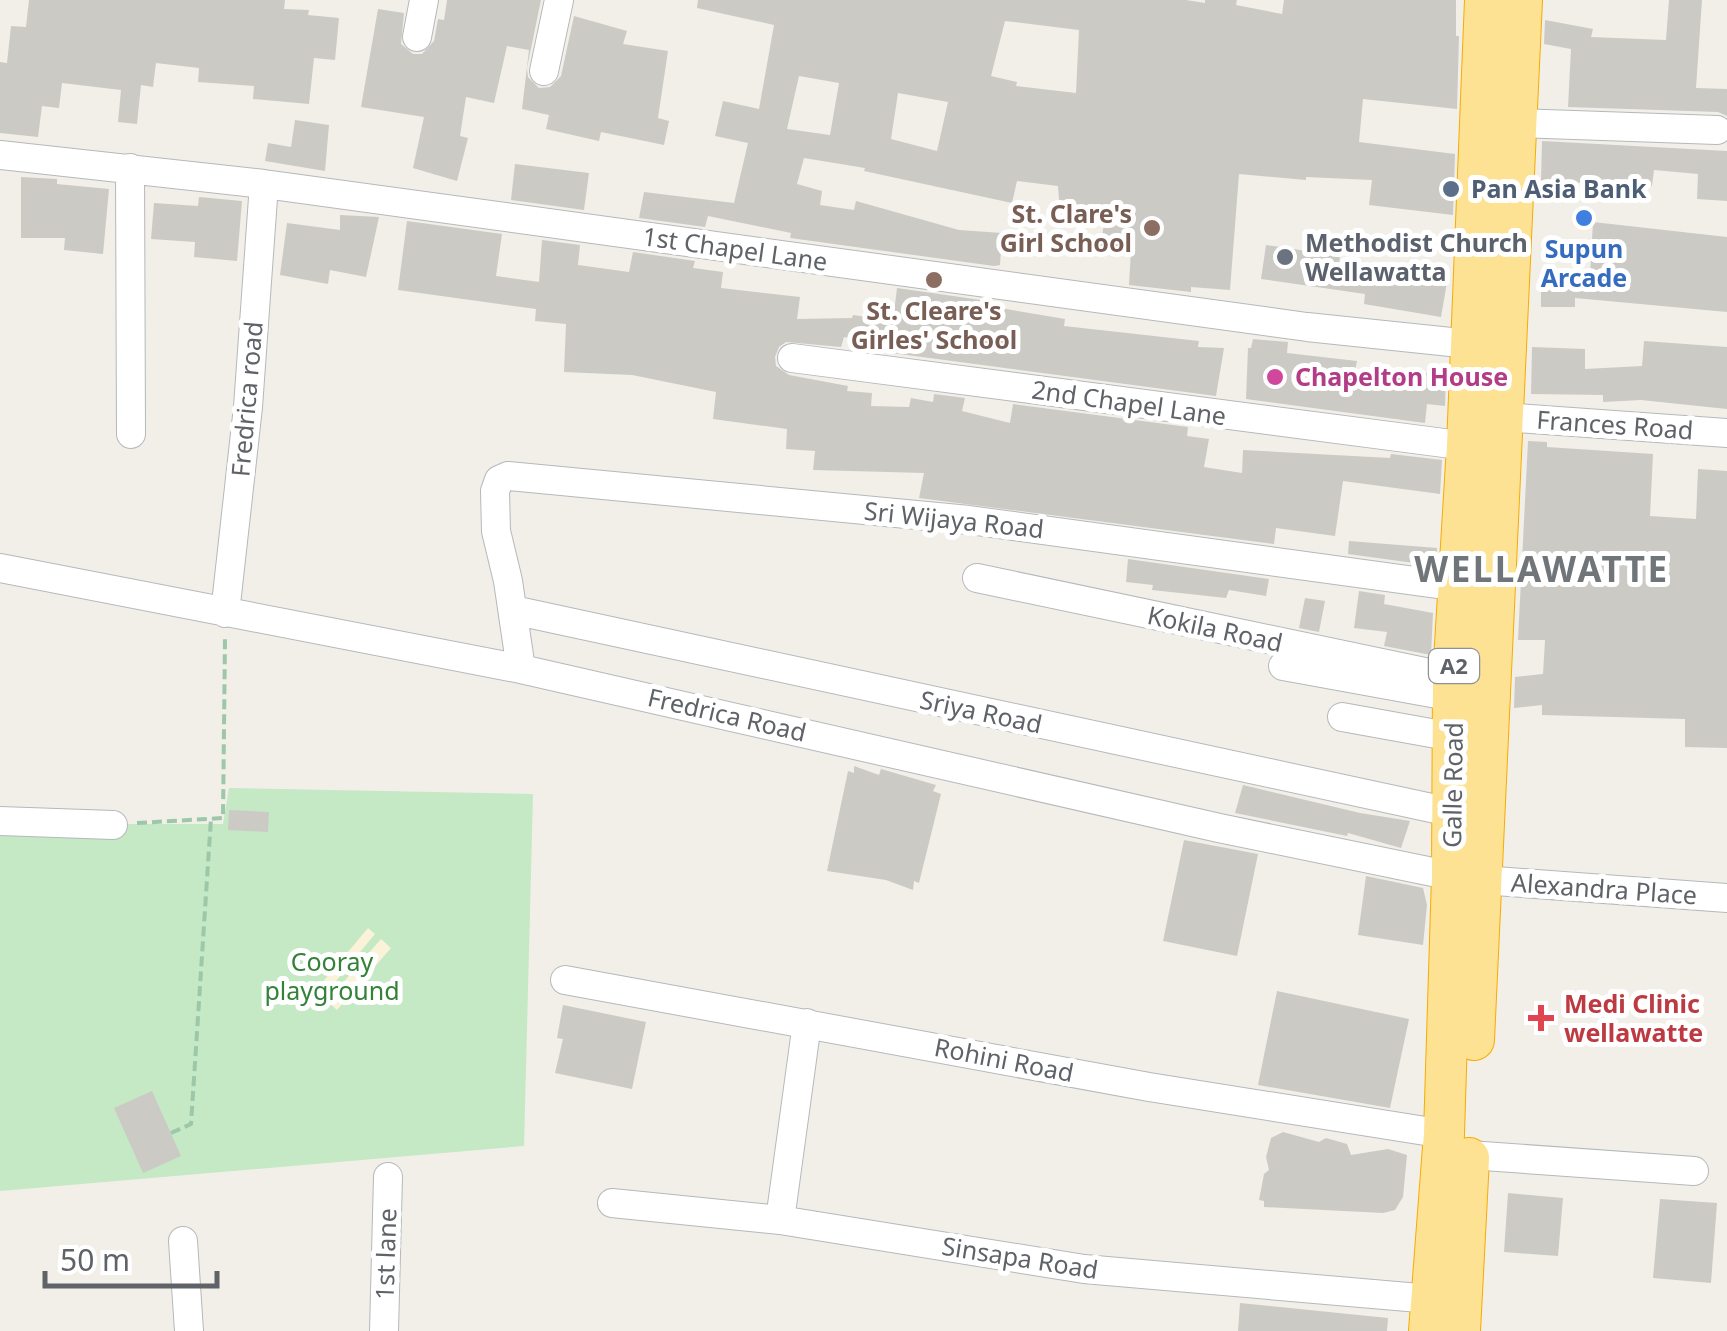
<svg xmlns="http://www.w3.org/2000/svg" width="1727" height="1331" viewBox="0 0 1727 1331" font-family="'Noto Sans',sans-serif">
<rect width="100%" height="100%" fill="#f1efe8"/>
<path fill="#c5e8c5" d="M229,788L533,794L524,1146L0,1191V824H223Z"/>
<path fill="#fbf3d9" d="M368,928L375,934L322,998L315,991Z
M381,939L391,948L337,1010L327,1001Z"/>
<path fill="#cccac5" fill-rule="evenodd" d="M29,0H285L284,9L309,10L308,15L339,18L335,60L314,58L309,104L253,99L254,86L198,82L199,68L156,63L153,87L141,85L137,124L118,122L121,90L62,83L59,108L42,106L38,137L0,133V62L7,63L11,26L26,27Z
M447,0H541L527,68L528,77L539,88L550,87L561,76L574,16L627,31L623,44L668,51L658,118L669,121L664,145L601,132L599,141L546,129L549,115L522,109L529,50L507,46L494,103L466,97L460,136L468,138L457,181L413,168L424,117L361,107L378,9L404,13L401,44L413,54H422L434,41L438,19L444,20Z
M698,0H1186L1205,3V0H1237L1236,5L1282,14L1284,0H1456V36H1459L1457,109L1363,99L1359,142L1455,154L1453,215L1369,205L1372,180L1306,177V180L1239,174L1230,290L1191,287V292L1129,285L1131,250L1100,249L1104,223L1060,213L1058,186L1017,181L1012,203L864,171L865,168L804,158L797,184L822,191L820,205L854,210L856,201L959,230L1002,233L1000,265L994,266L790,238L791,233L708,216L705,227L639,218L644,192L734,203L748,143L715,136L723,101L759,109L774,25L697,8ZM1005,21L1079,30L1076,93L1016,86L1017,82L991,76ZM799,76L839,83L830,135L787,129ZM898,93L948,102L937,151L891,139Z
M1669,0H1702L1696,88L1727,89V116L1718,112L1568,107L1571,49L1544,44L1545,20L1593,29L1591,37L1666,40Z
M295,120L329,125L325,171L265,161L268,143L291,147Z
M1542,141L1727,151V201L1697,199L1698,174L1654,170L1652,186L1541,181Z
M515,164L589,173L584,210L511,200Z
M21,177L57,179V184L109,189L103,254L64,250L65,238H21Z
M199,197L242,201L237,261L194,257L195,242L151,239L154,203L198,206Z
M340,215L379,217L366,277L330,270L328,284L280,275L287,223L340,230Z
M407,221L502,234L496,276L539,282L542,240L580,245L578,265L629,272L633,252L695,261L693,268L723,272L721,288L800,297L797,319L852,318L853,315L893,321L897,288L988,301V306L1065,319L1064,326L1199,341L1198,347L1224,348L1216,396L877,351L878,344L844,337L841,347L786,342L779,347L775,357L776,366L789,375L848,386L847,391L872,393L871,406L909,407L911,398L933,402L934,394L965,398L962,411L1010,423L1013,404L1188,427L1187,436L1209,439L1204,467L1242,473L1243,450L1390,458L1391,454L1442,460L1440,494L1343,481L1335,536L1276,528L1274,544L919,498L924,473L813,470L815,451L786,449L787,429L713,419L716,392L632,375L564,372L566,324L535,321L536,309L398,290Z
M1593,222L1727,237V312L1575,298V307H1541V276H1590Z
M1266,245L1340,256L1339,264L1447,282L1441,317L1364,304L1365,294L1261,279Z
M1253,339L1288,342L1287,353L1357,361L1355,371L1425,380V373L1446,375L1445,406L1427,404L1425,423L1246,399L1248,348H1251Z
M1644,341L1727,347V409L1641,400L1603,402V395L1531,394L1532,347L1585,349V369L1642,366Z
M1528,441L1547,442V447L1653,454L1650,516L1696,519L1698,469L1727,471V748L1685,747V719L1542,715V705L1514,708L1515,677L1543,674L1545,640H1518Z
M1349,541L1437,548L1436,566L1348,554Z
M1128,559L1269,579L1266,596L1229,590L1226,598L1152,590L1153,585L1126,582Z
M1359,591L1385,595L1384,604L1433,613L1431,655L1384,646L1387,632L1354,628Z
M1305,598L1325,601L1319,632L1299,628Z
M854,766L879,775L881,769L936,785L933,791L941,794L919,883L914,881L913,890L886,880L827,871L848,771L854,773Z
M1243,785L1360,813L1410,821L1401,848L1348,833L1347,836L1235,813Z
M229,810L269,812L268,832L228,830Z
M1184,840L1258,854L1237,956L1163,941Z
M1366,876L1423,888L1427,905L1423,945L1358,935Z
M1277,991L1409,1019L1390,1108L1258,1085Z
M563,1005L646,1022L632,1089L555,1073L563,1039L557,1038Z
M152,1091L181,1156L143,1173L114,1108Z
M1283,1132L1319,1142L1326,1138L1347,1144L1351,1155L1388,1149L1407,1155L1403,1197L1395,1210L1383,1213L1264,1207V1201L1259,1200L1264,1174L1269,1170L1266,1157L1271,1138Z
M1508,1193L1563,1198L1558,1256L1504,1252Z
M1660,1199L1717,1203L1711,1283L1653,1278Z
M1240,1303L1388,1318L1387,1331H1238Z"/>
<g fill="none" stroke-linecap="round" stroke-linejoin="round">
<defs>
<path id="minor" d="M417,37L424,0
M544,71L559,0
M1517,123L1717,130
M0,155L264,184L1307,327L1470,344
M130,168L131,434
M792,358L1467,446
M1503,417L1727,433
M0,568L521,669L1219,828L1452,876
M977,578L1453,678
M513,610L1450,812
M225,613L248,407L264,184
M1283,666L1448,696
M521,669L508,581L496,531L495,491L499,480L508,476L969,520L1459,587
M1342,717L1453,737
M0,821L113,825
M1482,880L1727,898
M565,980L1149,1087L1444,1134
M1469,1155L1694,1171
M612,1203L780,1220L1084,1269L1431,1299
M780,1220L807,1023
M183,1241L189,1331
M384,1331L388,1177"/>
<path id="highway" d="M1474,1040L1522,0
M1429,1331L1444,1134L1452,876L1453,678L1467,446L1485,0
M1460,1331L1469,1158"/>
</defs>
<use href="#minor" stroke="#b5b8bc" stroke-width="30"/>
<use href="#highway" stroke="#f9ab00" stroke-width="42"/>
<path stroke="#9cc7a9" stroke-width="4" stroke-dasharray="10 5" stroke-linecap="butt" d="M137,823L223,818L225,638
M171,1133L191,1124L211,818"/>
<use href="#minor" stroke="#fff" stroke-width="28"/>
<use href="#highway" stroke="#fde293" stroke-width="40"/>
</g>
<circle fill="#5c6f8a" stroke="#fff" stroke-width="4" cx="1451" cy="189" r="10"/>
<circle fill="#3f7fe0" stroke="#fff" stroke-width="4" cx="1584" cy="218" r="10"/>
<g fill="#8d6e63" stroke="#fff" stroke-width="4">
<circle cx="1152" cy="228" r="10"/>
<circle cx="934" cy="280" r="10"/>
</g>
<circle fill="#6b7280" stroke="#fff" stroke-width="4" cx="1285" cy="257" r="10"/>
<circle fill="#d1479c" stroke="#fff" stroke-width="4" cx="1275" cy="377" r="10"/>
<path fill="#e0444e" stroke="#fff" stroke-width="4" d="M1536 1003h10v10h10v10h-10v10h-10v-10h-10v-10h10z"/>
<g text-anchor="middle" stroke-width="10" stroke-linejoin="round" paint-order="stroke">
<rect fill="#fff" stroke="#8f9295" stroke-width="2.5" x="1429" y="649" width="50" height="34" rx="8"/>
<g font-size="22" font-weight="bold" fill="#5f6368">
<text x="1454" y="674">A2</text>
</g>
<g font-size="25" font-weight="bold" fill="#4e5e75" stroke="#fff" text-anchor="start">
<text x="1471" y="198">Pan Asia Bank</text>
</g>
<g font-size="25" font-weight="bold" fill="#785e54" stroke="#fff" text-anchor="end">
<text x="1132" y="223">St. Clare's<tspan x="1132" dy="29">Girl School</tspan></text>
<text x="934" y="320" text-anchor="middle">St. Cleare's<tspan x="934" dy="29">Girles' School</tspan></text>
</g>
<g font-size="25" font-weight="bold" fill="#5b616d" stroke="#fff" text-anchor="start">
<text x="1305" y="252">Methodist Church<tspan x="1305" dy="29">Wellawatta</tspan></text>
</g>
<g font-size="25" fill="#5f6368" stroke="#fff">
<text transform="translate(735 249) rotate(8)" y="9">1st Chapel Lane</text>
<text transform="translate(247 399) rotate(-85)" y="9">Fredrica road</text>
<text transform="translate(1129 403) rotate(8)" y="9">2nd Chapel Lane</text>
<text transform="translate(1615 425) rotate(4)" y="9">Frances Road</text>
<text transform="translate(954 520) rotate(6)" y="9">Sri Wijaya Road</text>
<text transform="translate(1215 629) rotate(12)" y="9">Kokila Road</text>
<text transform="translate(981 712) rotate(12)" y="9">Sriya Road</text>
<text transform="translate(727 715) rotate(13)" y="9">Fredrica Road</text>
<text transform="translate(1453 785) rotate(-89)" y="9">Galle Road</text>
<text transform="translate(1604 889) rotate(4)" y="9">Alexandra Place</text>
<text transform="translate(1004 1060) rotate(11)" y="9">Rohini Road</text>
<text transform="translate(386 1254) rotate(-88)" y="9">1st lane</text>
<text transform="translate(1020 1258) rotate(9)" y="9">Sinsapa Road</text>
</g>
<g font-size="25" font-weight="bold" fill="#366cbe" stroke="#fff">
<text x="1584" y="258">Supun<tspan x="1584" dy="29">Arcade</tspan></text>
</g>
<g font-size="25" font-weight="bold" fill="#b23c85" stroke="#fff" text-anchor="start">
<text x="1295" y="386">Chapelton House</text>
</g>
<g font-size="25" fill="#348238" stroke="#fff">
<text x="332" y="971">Cooray<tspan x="332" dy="29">playground</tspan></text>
</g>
<g font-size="25" font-weight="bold" fill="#be3a42" stroke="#fff" text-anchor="start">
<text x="1564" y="1013">Medi Clinic<tspan x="1564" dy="29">wellawatte</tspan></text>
</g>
<g font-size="35" font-weight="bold" letter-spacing="2.5" fill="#70757a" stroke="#fff">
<text x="1542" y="582">WELLAWATTE</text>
</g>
</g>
<path d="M45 1271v15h172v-15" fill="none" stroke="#5f6368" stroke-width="5"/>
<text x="60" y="1271" font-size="30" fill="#5f6368" stroke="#ffffff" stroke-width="8" paint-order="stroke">50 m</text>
</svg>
